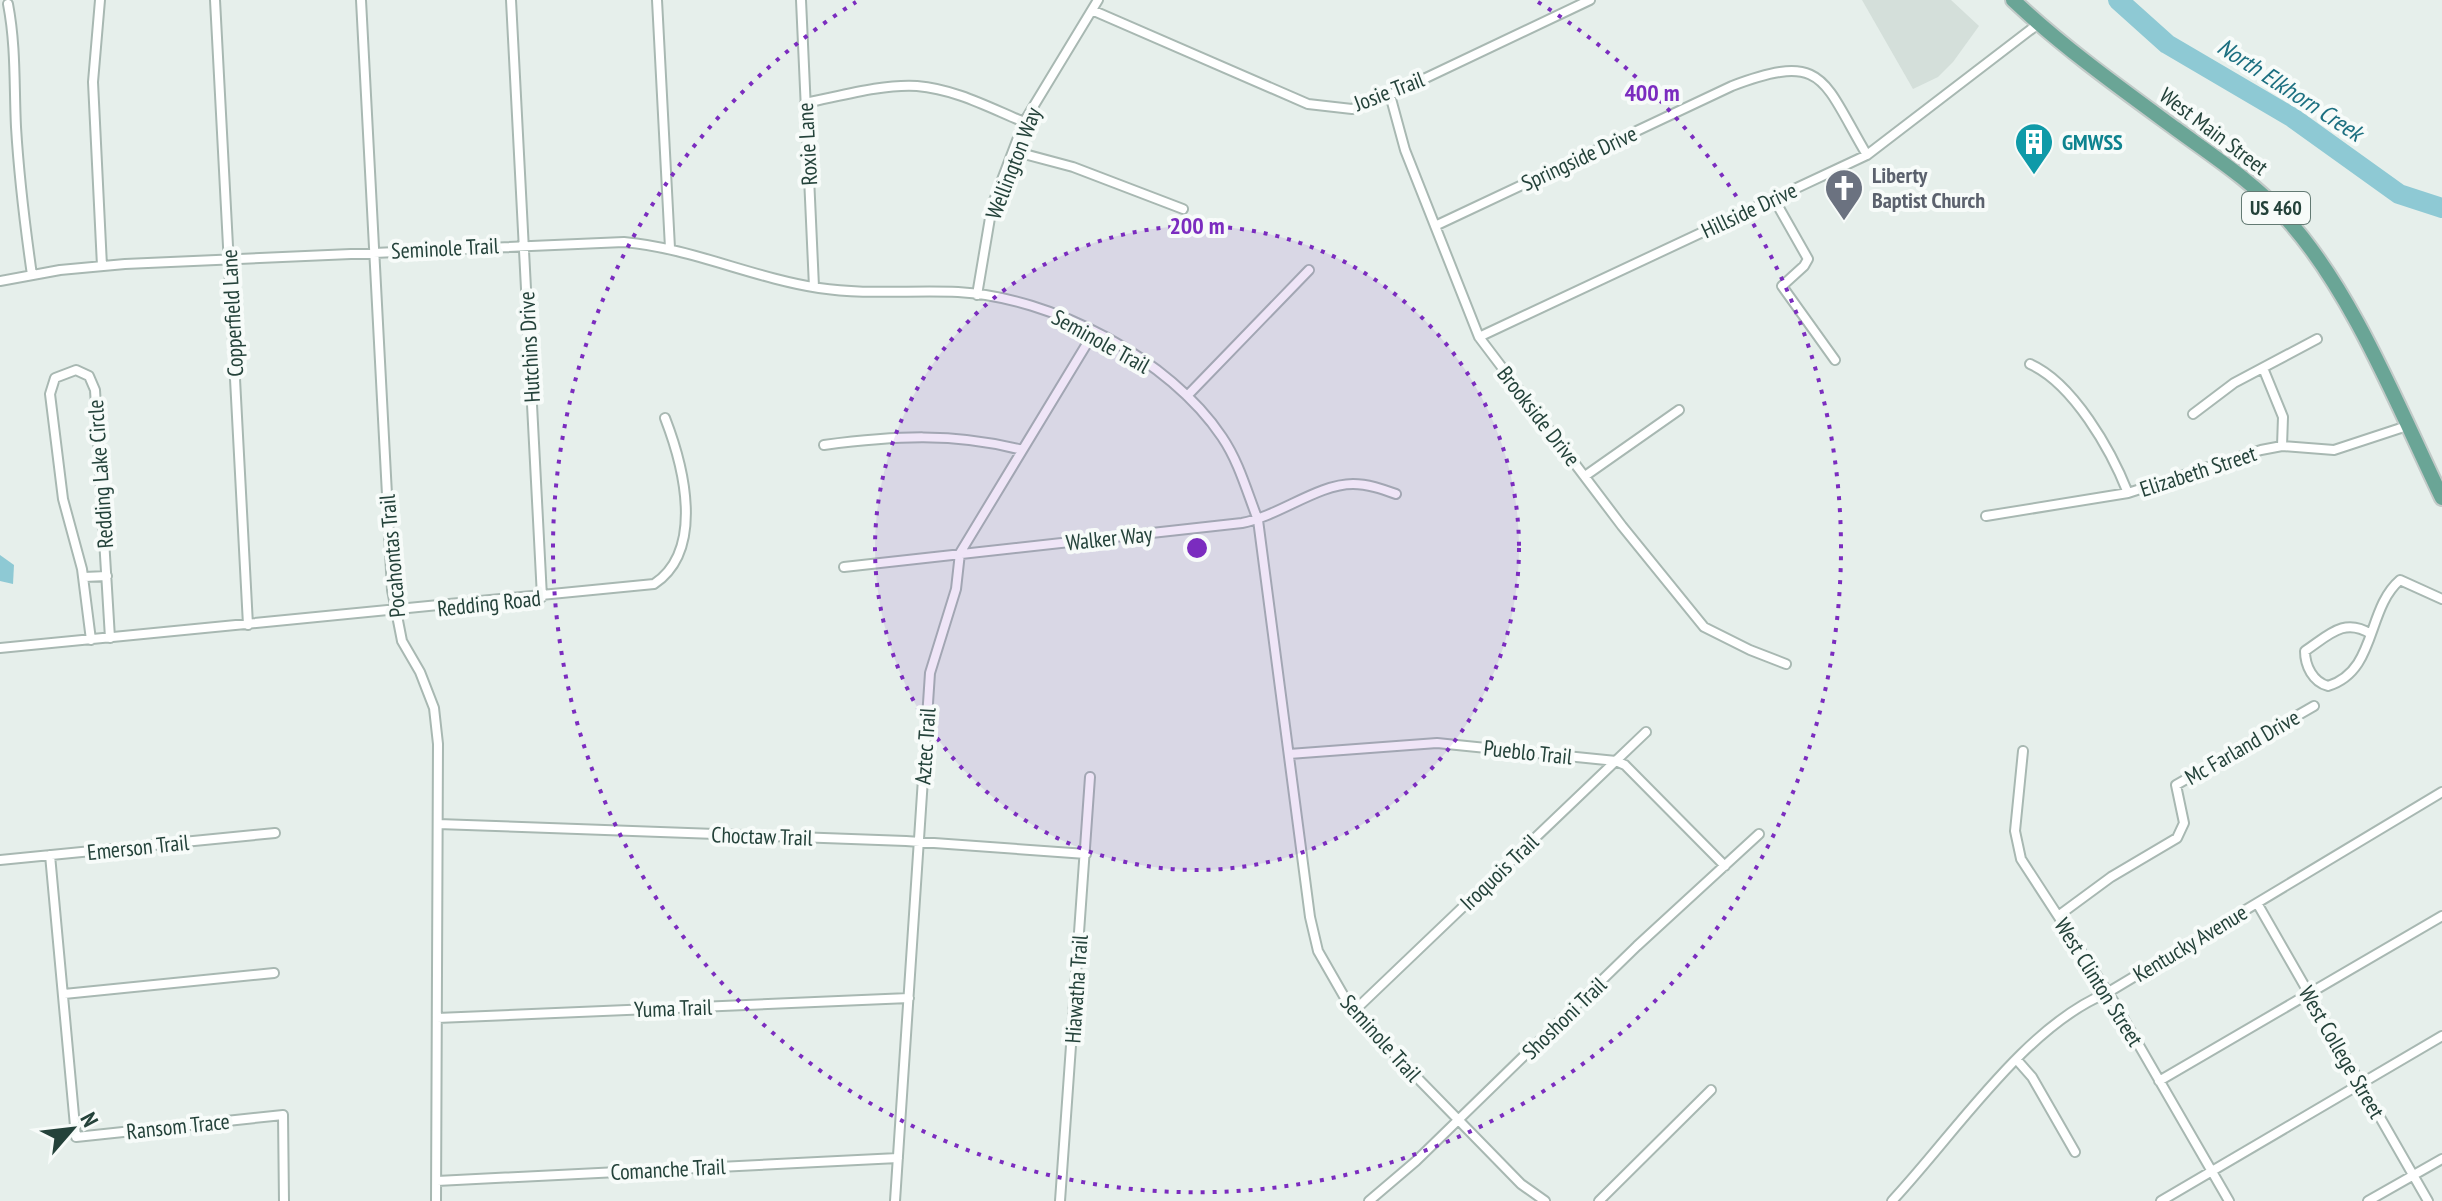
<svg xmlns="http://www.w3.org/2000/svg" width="2442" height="1201" viewBox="0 0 2442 1201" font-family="'PT Sans Narrow',sans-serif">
<rect width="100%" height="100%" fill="#e6efeb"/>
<path fill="#d4dfda" d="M1862,0H1951L1979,26L1953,62L1938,77L1913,89Z"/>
<path fill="#8ec9d4" d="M0,555L14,565L13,584L0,581Z"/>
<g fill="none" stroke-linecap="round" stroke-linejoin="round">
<path stroke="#8ec9d4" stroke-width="20" d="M2118,0L2167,44L2293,118L2399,194L2442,208"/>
<defs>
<path id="street" d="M100,0L93,82L102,266
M215,0L248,625
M361,0L392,590L402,641L420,672L434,708L438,744L436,1201
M511,0L542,597
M657,0L670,248
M801,0L814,287
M8,4C16,46 14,85 16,127C19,177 25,226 32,275
M1094,11L1308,104L1352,109L1390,95L1590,0
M1390,95L1405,150L1479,337L1622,526L1704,627L1750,650L1786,664
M805,103C841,96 881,84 917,86C955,89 990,108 1024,122
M1013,151L1073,167L1183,209
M1774,199L1808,259L1804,266L1782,286L1835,360
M1435,226L1732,86C1825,51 1822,79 1867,155
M0,281L60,270L125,264L624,242C691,248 753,278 819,288C865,295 912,290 958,292C1052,297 1170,359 1222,437C1239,462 1247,492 1258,520L1310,917L1318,951L1353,1012L1521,1184L1545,1201
M977,295L992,206L1024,122L1098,0
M1479,337L1867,155L2038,24
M2030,364C2073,383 2111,450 2128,493
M2263,368L2283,417L2282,446
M1187,396L1309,270
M2193,414L2234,383L2317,339
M824,445C893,436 954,432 1022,450
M1585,476L1679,410
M1986,516L2128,493L2261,450L2282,446L2334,450L2407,426
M844,567L1242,523C1279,516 1318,484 1353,484C1368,484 1382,489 1396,494
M84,577L107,576
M2371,634C2344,617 2329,635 2305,651C2305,666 2313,682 2328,686C2377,671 2366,609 2400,580L2442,599
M91,640L82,569L63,499L50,394L55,378L76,370L89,376L95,390L110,638
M0,648L654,584C705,550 684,467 665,418
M2023,751L2015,831L2021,859L2114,1002L2229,1201
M1289,754L1437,743L1616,761L1625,765L1725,866
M438,824L906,841L1086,854
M50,855L76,1137L283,1115L284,1201
M0,860L275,833
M2257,903L2428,1201
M2058,916L2111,877L2177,838L2184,823L2176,785L2314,706
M64,994L274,973
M1353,1012L1646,732
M437,1018L909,998
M2017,1060L2032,1077L2075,1152
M2159,1081L2442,916
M437,1181L898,1158
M895,1201L930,673L956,589L960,553L1094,332
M1060,1201L1090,777
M1369,1201L1416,1161L1637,946L1759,834
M1599,1201L1711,1090
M1892,1201C1954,1135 2025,1026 2107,993L2442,792
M2161,1201L2442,1036
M2368,1201L2442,1159"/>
<path id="primary" d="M2013,0C2064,48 2120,88 2176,129C2213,156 2253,182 2285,217C2352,290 2399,409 2442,498"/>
</defs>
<use href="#street" stroke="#a8b8b2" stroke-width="12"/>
<use href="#primary" stroke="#c2cac8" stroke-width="18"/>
<use href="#street" stroke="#fff" stroke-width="8"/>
<use href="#primary" stroke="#6aa596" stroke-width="14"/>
</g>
<circle cx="1197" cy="548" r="322" fill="#7b2cbf" fill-opacity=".12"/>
<g fill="none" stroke="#7b2cbf" stroke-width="4" stroke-dasharray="4 8">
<circle cx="1197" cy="548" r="322"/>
<path d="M1538 2A644 644 0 1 1 856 2"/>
</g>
<defs>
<symbol id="building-pin" viewBox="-11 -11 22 30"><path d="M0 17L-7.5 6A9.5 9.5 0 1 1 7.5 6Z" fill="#0f9aa8" stroke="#f7fbf9"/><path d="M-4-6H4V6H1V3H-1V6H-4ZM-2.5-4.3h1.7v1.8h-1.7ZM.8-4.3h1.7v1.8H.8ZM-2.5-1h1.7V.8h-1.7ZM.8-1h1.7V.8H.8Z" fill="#fff"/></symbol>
<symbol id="church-pin" viewBox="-11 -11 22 30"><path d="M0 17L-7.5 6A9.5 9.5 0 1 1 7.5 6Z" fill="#6b7280" stroke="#f7fbf9"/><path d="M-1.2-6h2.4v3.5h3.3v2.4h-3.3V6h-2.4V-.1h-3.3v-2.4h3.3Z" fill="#fff"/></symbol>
</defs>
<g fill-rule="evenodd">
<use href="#building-pin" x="2012" y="120" width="44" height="60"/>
<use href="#church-pin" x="1822" y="166" width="44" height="60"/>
</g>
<g text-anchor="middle" stroke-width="8" stroke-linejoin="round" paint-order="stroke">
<rect fill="#f7fbf9" stroke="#637a73" stroke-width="2" x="2242" y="192" width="68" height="32" rx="6"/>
<g font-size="20" font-weight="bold" fill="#24423a">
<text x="2276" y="215">US 460</text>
</g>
<g font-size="22" fill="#24423a" stroke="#f7fbf9">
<text transform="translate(1389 91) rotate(-21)" y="8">Josie Trail</text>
<text transform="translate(2214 131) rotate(37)" y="8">West Main Street</text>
<text transform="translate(807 144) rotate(-93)" y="8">Roxie Lane</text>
<text transform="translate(1579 158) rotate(-25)" y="8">Springside Drive</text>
<text transform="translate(1013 163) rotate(-69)" y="8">Wellington Way</text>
<text transform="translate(1749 210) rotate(-25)" y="8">Hillside Drive</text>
<text transform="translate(445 248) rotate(-3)" y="8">Seminole Trail</text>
<text transform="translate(232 313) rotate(-93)" y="8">Copperfield Lane</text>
<text transform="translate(1101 341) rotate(29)" y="8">Seminole Trail</text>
<text transform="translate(529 347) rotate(-93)" y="8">Hutchins Drive</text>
<text transform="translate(1539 416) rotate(52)" y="8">Brookside Drive</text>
<text transform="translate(2198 471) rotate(-18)" y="8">Elizabeth Street</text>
<text transform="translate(100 474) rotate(-94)" y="8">Redding Lake Circle</text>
<text transform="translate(1109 538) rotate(-6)" y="8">Walker Way</text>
<text transform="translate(392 556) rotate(-95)" y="8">Pocahontas Trail</text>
<text transform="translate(489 603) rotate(-6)" y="8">Redding Road</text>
<text transform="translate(925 746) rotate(-86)" y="8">Aztec Trail</text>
<text transform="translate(2242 747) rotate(-30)" y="8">Mc Farland Drive</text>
<text transform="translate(1528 752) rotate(6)" y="8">Pueblo Trail</text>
<text transform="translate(762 836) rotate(2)" y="8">Choctaw Trail</text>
<text transform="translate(138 847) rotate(-6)" y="8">Emerson Trail</text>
<text transform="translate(1499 872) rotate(-44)" y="8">Iroquois Trail</text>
<text transform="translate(2190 943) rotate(-31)" y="8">Kentucky Avenue</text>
<text transform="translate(2099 982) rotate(58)" y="8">West Clinton Street</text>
<text transform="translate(1076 989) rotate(-86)" y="8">Hiawatha Trail</text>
<text transform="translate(673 1008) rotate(-2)" y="8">Yuma Trail</text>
<text transform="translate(1564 1018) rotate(-44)" y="8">Shoshoni Trail</text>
<text transform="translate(1381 1038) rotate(48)" y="8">Seminole Trail</text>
<text transform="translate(2342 1052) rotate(60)" y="8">West College Street</text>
<text transform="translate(178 1126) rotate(-6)" y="8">Ransom Trace</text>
<text transform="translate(668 1169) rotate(-3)" y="8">Comanche Trail</text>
</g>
<g font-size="22" font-weight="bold" fill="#0d838f" stroke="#f7fbf9" text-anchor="start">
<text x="2062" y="150">GMWSS</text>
</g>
<g font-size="22" font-weight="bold" fill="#5b616d" stroke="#f7fbf9" text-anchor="start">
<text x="1872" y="183">Liberty<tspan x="1872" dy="25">Baptist Church</tspan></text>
</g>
<g font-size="24" font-style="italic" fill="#1c6f80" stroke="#f7fbf9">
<text transform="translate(2290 90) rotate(33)" y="8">North Elkhorn Creek</text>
</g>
</g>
<circle cx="1197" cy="548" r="12" fill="#7b2cbf" stroke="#f7fbf9" stroke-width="4"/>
<g font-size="24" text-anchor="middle" font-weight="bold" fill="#7b2cbf" stroke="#f7fbf9" stroke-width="8" stroke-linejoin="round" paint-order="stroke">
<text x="1652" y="101">400 m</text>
<text x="1197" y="234">200 m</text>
</g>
<g transform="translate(72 1129) rotate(62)" stroke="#f7fbf9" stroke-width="6" paint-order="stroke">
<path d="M0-6L14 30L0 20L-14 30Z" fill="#24423a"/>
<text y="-12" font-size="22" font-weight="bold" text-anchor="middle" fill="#24423a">N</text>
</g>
</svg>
